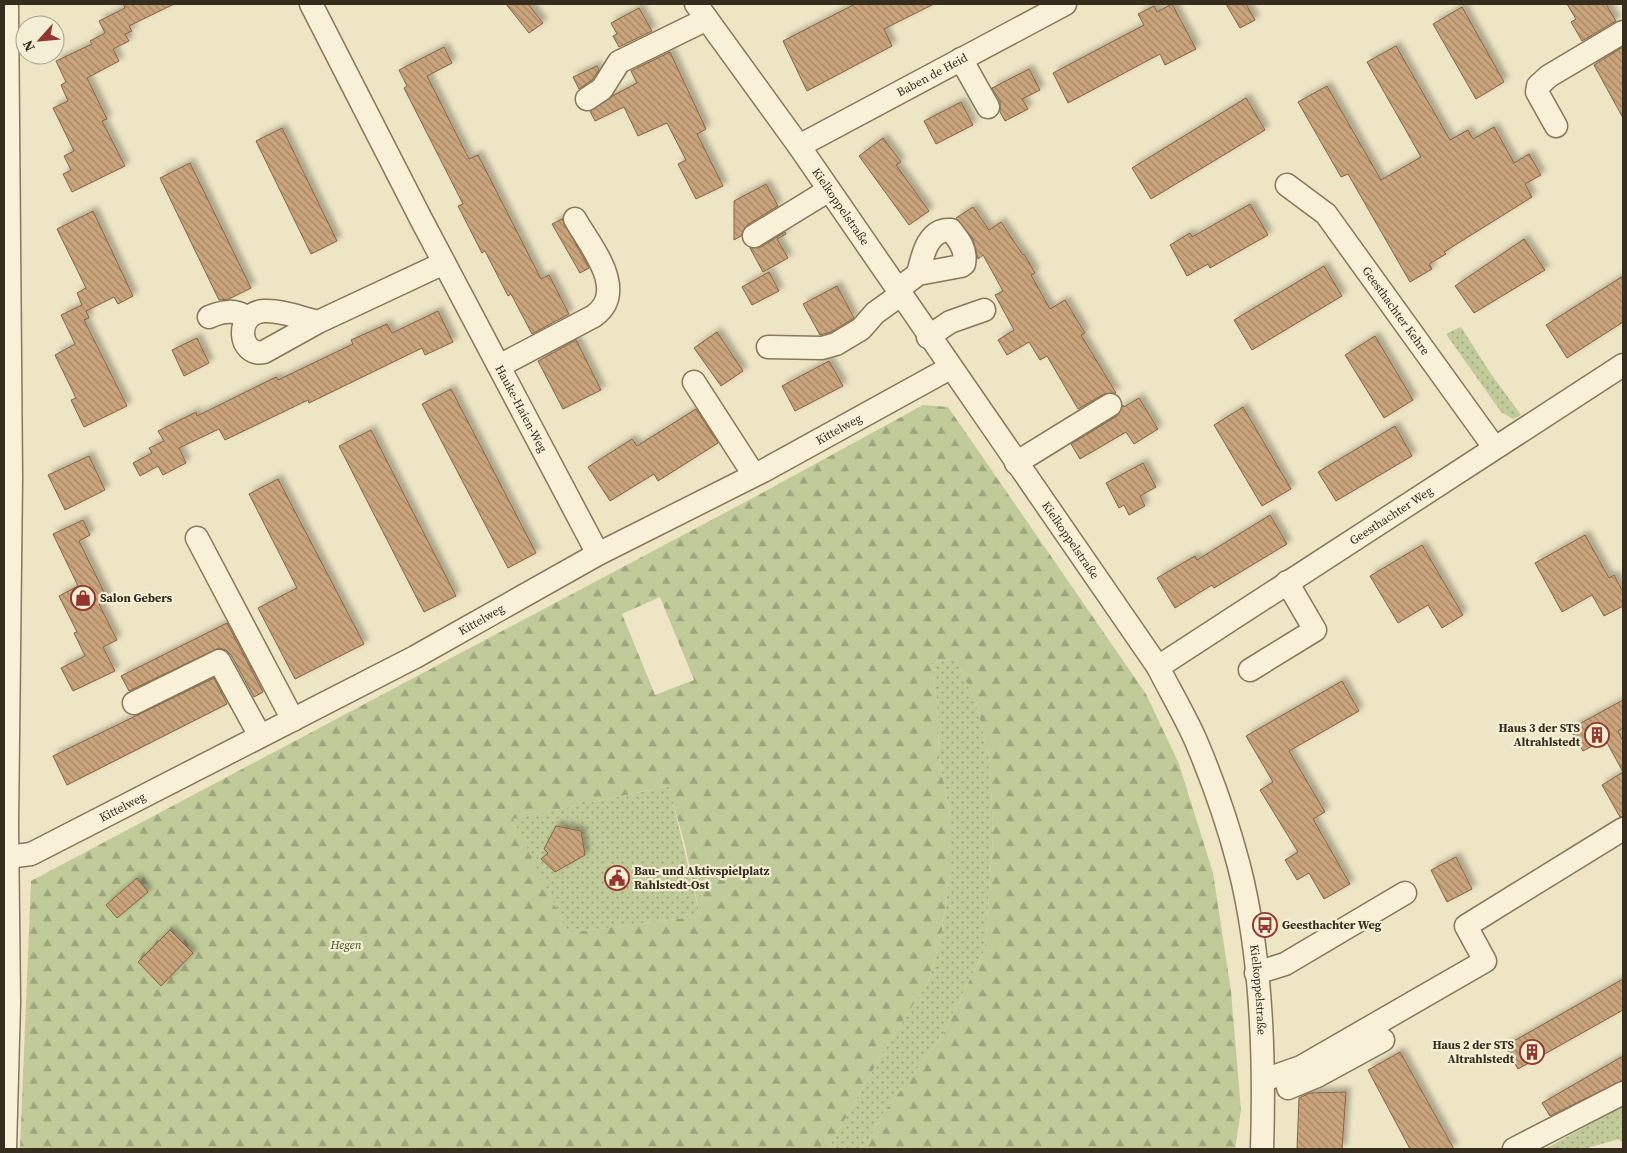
<svg xmlns="http://www.w3.org/2000/svg" width="1627" height="1153" viewBox="0 0 1627 1153" font-family="'Source Serif 4',serif">
<defs>
<pattern id="grass-dots" width="8" height="8" patternUnits="userSpaceOnUse" patternTransform="scale(1.25)"><rect width="8" height="8" fill="#c0cb99"/><path d="M2 2h.1M6 6h.1" fill="none" stroke="#9da57c" stroke-width="1.8" stroke-linecap="round"/></pattern>
<pattern id="forest-firs" width="22" height="20" patternUnits="userSpaceOnUse" patternTransform="scale(1.25)"><rect width="22" height="20" fill="#c0cb99"/><path d="M5 1l3.5 6h-7zM16 11l3.5 6h-7z" fill="#9da57c"/></pattern>
<pattern id="building-back-hatch" width="6" height="6" patternUnits="userSpaceOnUse" patternTransform="scale(1.25)"><rect width="6" height="6" fill="#caa47b"/><path d="M-1 5l2 2M0 0l6 6M5-1l2 2" fill="none" stroke="#a58664"/></pattern>
<filter id="shadow"><feDropShadow dx="4.5" dy="-4.5" stdDeviation="2.5" flood-color="#0004"/></filter>
</defs>
<rect width="100%" height="100%" fill="#ede5c4"/>
<path fill="url(#grass-dots)" d="M1461,327L1491,374L1521,415L1513,419L1501,412L1446,334Z
M955,658L976,702L990,762L993,835L985,949L942,1036L878,1120L866,1149H828L885,1049L928,982L941,937L950,873V814L939,758L937,702L931,663Z
M669,786L700,916L568,933L512,819Z
M1623,1106V1144L1619,1139L1584,1149H1545Z"/>
<path fill="url(#forest-firs)" fill-rule="evenodd" d="M923,405L948,407L1146,694L1179,764L1213,873L1231,991L1241,1110L1235,1149H866L878,1120L942,1036L985,949L993,835L990,762L976,702L955,658L931,663L937,702L939,758L950,814V873L941,937L928,982L885,1049L828,1149H20L31,881L751,499ZM660,597L694,680L655,695L622,614ZM668,786L684,841L700,916L568,933L513,819Z"/>
<path fill="url(#building-back-hatch)" stroke="#856342" filter="url(#shadow)" d="M123,4H174L129,26L132,31L125,34L129,41L113,49L119,61L87,78L107,119L102,121L125,166L72,192L63,174L71,170L64,156L74,151L53,108L68,101L61,85L66,82L56,61L92,44L90,41L105,33L99,21L125,8Z
M506,4H528L543,23L529,33Z
M855,4H934L884,29L892,46L807,91L783,41Z
M1172,4L1196,49L1165,65L1160,54L1068,103L1053,73L1144,25L1138,14L1154,6L1157,12Z
M1226,4H1246L1255,20L1240,28Z
M1567,4H1606L1616,21L1582,41L1571,22L1576,19Z
M1462,7L1504,82L1476,99L1433,24Z
M639,8L652,31L619,47L613,36L617,34L611,23Z
M1396,46L1450,140L1468,130L1473,139L1494,127L1514,163L1529,154L1541,175L1525,184L1532,197L1444,252L1446,254L1429,264L1432,269L1410,282L1348,174L1341,177L1298,102L1327,86L1381,180L1421,157L1367,62Z
M444,47L452,63L427,76L469,159L478,155L541,279L549,275L569,314L532,334L511,294L508,296L485,251L482,253L458,206L463,204L404,88L407,86L399,70Z
M1623,47V118L1594,65Z
M670,52L706,129L697,134L723,186L696,199L678,164L686,160L667,123L638,136L624,107L595,121L590,111L614,95L637,83L631,71Z
M597,66L599,70L592,80L579,89L573,77Z
M1029,69L1040,90L1022,99L1028,109L1005,121L1000,112V101L992,88Z
M1246,98L1265,130L1151,199L1132,168Z
M961,102L973,125L936,144L924,121Z
M282,128L337,241L311,254L256,141Z
M883,138L901,162L896,165L929,211L909,225L859,156Z
M190,163L251,288L229,299L219,300L160,178Z
M766,184L778,206L747,225L741,236L734,240V201Z
M1250,204L1268,235L1210,268L1208,264L1187,276L1170,245L1190,233L1192,237Z
M973,207L989,230L1001,222L1023,255L1024,254L1035,273L1031,275L1050,309L1065,300L1085,333L1081,335L1116,393L1104,394L1078,409L1047,356L1040,360L1029,342L1007,355L998,340L1014,330L995,295L1003,291L983,255L978,259L973,239L956,218Z
M93,211L133,296L118,304L114,297L86,311L89,318L84,320L127,406L84,427L71,400L76,398L55,355L75,344L61,315L82,305L77,293L86,288L57,229Z
M562,219L589,268L580,273L552,224Z
M785,232L786,234L777,239L788,258L763,272L750,248L761,247Z
M1524,239L1545,270L1474,313L1455,286Z
M1324,266L1342,296L1252,350L1234,320Z
M769,272L779,291L752,305L742,287Z
M1623,276V322L1567,358L1546,325Z
M837,286L854,318L831,332L820,335L803,304Z
M438,311L453,342L425,355L422,348L309,403L308,400L225,440L219,429L179,448L186,463L163,475L158,466L140,476L133,463L152,453L149,448L164,441L158,431L196,412L197,416L276,377L278,380L353,344L351,340L387,324L392,333Z
M717,332L743,371L721,386L694,348Z
M1375,336L1413,400L1384,418L1345,355Z
M197,338L209,363L184,376L172,350Z
M576,340L601,390L563,409L538,361Z
M829,361L843,386L795,411L782,386Z
M451,389L536,553L508,568L422,404Z
M1139,398L1158,429L1134,444L1126,432L1080,459L1071,444L1117,416L1123,405L1124,407Z
M1243,407L1291,489L1262,506L1214,425Z
M696,409L718,443L658,481L654,474L610,501L588,467L632,439L637,446Z
M1395,426L1412,456L1336,501L1318,472Z
M371,430L456,596L424,612L339,446Z
M89,456L105,490L65,510L48,475Z
M1143,463L1156,487L1140,496L1145,506L1129,515L1124,505L1119,508L1106,483Z
M278,479L364,644L295,679L258,608L297,588L249,494Z
M1270,515L1287,544L1214,588L1212,585L1175,608L1157,578L1195,556L1197,560Z
M83,520L90,535L79,541L108,600L99,604L117,640L103,647L115,671L73,691L61,668L85,656L74,633L77,632L59,596L78,586L53,534Z
M1585,535L1609,578L1614,575L1623,592V606L1604,616L1592,595L1562,612L1535,563Z
M1422,545L1463,615L1442,628L1428,605L1398,623L1370,576Z
M227,623L263,692L254,697L231,655L226,650L219,648L129,691L121,676Z
M214,678L227,704L67,785L53,756Z
M1342,681L1359,711L1289,751L1325,812L1313,819L1350,884L1324,899L1309,873L1297,880L1285,860L1298,852L1260,790L1273,782L1246,736Z
M1623,700V728L1618,731L1623,741V772L1605,739L1583,751L1570,729Z
M1623,772V816L1620,817L1602,785Z
M556,826L581,831L585,855L555,872L541,859L548,853L544,849Z
M1456,857L1472,889L1447,902L1431,870Z
M137,878L148,892L117,918L106,905Z
M170,930L193,953L161,986L138,962Z
M1623,979V1010L1518,1069L1505,1046Z
M1400,1052L1454,1149H1410L1368,1070Z
M1623,1056V1080L1550,1116L1542,1103Z
M1346,1092L1342,1149H1297L1299,1098L1310,1093Z"/>
<g fill="none" stroke-linecap="round" stroke-linejoin="round">
<defs>
<g id="minor">
<path id="s1" d="M311,4L421,219L598,554"/>
<path id="s2" d="M696,4L799,146L1158,667C1170,691 1185,716 1196,741C1213,781 1228,824 1239,866C1262,956 1265,1057 1262,1149"/>
<path d="M961,59L988,107"/>
<path d="M587,99L602,89L619,62L707,19"/>
<path d="M1556,126L1537,92L1538,86L1549,76L1623,32"/>
<path id="s3" d="M799,146L1065,4"/>
<path id="s4" d="M1287,185L1326,214L1494,447"/>
<path d="M754,236L829,190"/>
<path d="M897,290L918,274L961,266L964,264C967,250 959,240 951,230C927,228 922,258 918,274"/>
<path d="M209,317C223,311 235,309 248,318"/>
<path d="M318,322C301,318 281,310 264,311C234,313 238,357 264,352L318,322L444,263"/>
<path d="M928,337L950,322L984,310"/>
<path d="M768,347L822,348L836,344L861,329L875,313L900,295"/>
<path d="M499,366L594,316C629,290 590,246 575,219"/>
<path d="M694,382L754,475"/>
<path d="M1016,463L1110,405"/>
<path d="M197,538L293,720"/>
<path id="s5" d="M1158,667L1623,365"/>
<path d="M1250,670L1315,630L1287,582"/>
<path d="M134,703L219,661L260,736"/>
<path id="s6" d="M8,857L31,854L415,657L598,554L763,471L950,368"/>
<path d="M1256,973L1285,964L1405,893"/>
<path d="M1264,1080L1301,1067L1485,961L1466,926L1623,829"/>
<path d="M1288,1088L1317,1076L1383,1040"/>
<path d="M5,1149L9,1003L7,826L11,478L7,4"/>
<path d="M1514,1149L1623,1093"/>
</g>
</defs>
<use href="#minor" stroke="#87775b" stroke-width="25"/>
<use href="#minor" stroke="#f8f1d7" stroke-width="22"/>
</g>
<defs>
<symbol id="shop-ring" viewBox="-11 -11 22 22"><circle r="9.5" fill="#f4eed4" stroke="#94362d" stroke-width="1.5"/><path d="M-5-2.5h2.3a2.7 3.5 0 0 1 5.4 0H5L5.5 6h-11ZM-1.5-2.5h3a1.5 2.3 0 0 0-3 0Z" fill="#94362d"/></symbol>
<symbol id="building-ring" viewBox="-11 -11 22 22"><circle r="9.5" fill="#f4eed4" stroke="#94362d" stroke-width="1.5"/><path d="M-4-6H4V6H1V3H-1V6H-4ZM-2.5-4.3h1.7v1.8h-1.7ZM.8-4.3h1.7v1.8H.8ZM-2.5-1h1.7V.8h-1.7ZM.8-1h1.7V.8H.8Z" fill="#94362d"/></symbol>
<symbol id="civic-ring" viewBox="-11 -11 22 22"><circle r="9.5" fill="#f4eed4" stroke="#94362d" stroke-width="1.5"/><path d="M-.6-6.5H3V-4.5H.6V-3L4-1V1h2V6H-6V1h2V-1L-.6-3ZM-1.2 2.5V6h2.4V2.5Z" fill="#94362d"/></symbol>
<symbol id="bus-ring" viewBox="-11 -11 22 22"><circle r="9.5" fill="#f4eed4" stroke="#94362d" stroke-width="1.5"/><path d="M-5-6H5V4H4V6H2V4H-2V6H-4V4H-5ZM-3.5-4V0h7V-4ZM-3.5 1.2v1.5H-2V1.2ZM2 1.2v1.5H3.5V1.2Z" fill="#94362d"/></symbol>
</defs>
<g fill-rule="evenodd">
<use href="#shop-ring" x="69" y="584" width="28" height="28"/>
<use href="#building-ring" x="1583" y="721" width="28" height="28"/>
<use href="#civic-ring" x="603" y="864" width="28" height="28"/>
<use href="#bus-ring" x="1251" y="911" width="28" height="28"/>
<use href="#building-ring" x="1518" y="1038" width="28" height="28"/>
</g>
<g text-anchor="middle" stroke-width="4.5" stroke-linejoin="round" paint-order="stroke">
<g font-size="12" fill="#372d1f" stroke="#f4eed4">
<text dy="4" stroke="none"><textPath href="#s3" startOffset="151">Baben de Heid</textPath></text>
<text dy="4" stroke="none"><textPath href="#s2" startOffset="249">Kielkoppelstraße</textPath></text>
<text dy="4" stroke="none"><textPath href="#s4" startOffset="168">Geesthachter Kehre</textPath></text>
<text dy="4" stroke="none"><textPath href="#s1" startOffset="456">Hauke-Haien-Weg</textPath></text>
<text dy="4" stroke="none"><textPath href="#s6" startOffset="936">Kittelweg</textPath></text>
<text dy="4" stroke="none"><textPath href="#s5" startOffset="278">Geesthachter Weg</textPath></text>
<text dy="4" stroke="none"><textPath href="#s2" startOffset="654">Kielkoppelstraße</textPath></text>
<text dy="4" stroke="none"><textPath href="#s6" startOffset="531">Kittelweg</textPath></text>
<text dy="4" stroke="none"><textPath href="#s6" startOffset="126">Kittelweg</textPath></text>
<text dy="4" stroke="none"><textPath href="#s2" startOffset="1149">Kielkoppelstraße</textPath></text>
</g>
<g font-size="12" font-weight="bold" fill="#372d1f" stroke="#f4eed4" text-anchor="start">
<text x="100" y="602">Salon Gebers</text>
<text x="1580" y="732" text-anchor="end">Haus 3 der STS<tspan x="1580" dy="14">Altrahlstedt</tspan></text>
<text x="634" y="875">Bau- und Aktivspielplatz<tspan x="634" dy="14">Rahlstedt-Ost</tspan></text>
<text x="1282" y="929">Geesthachter Weg</text>
<text x="1514" y="1049" text-anchor="end">Haus 2 der STS<tspan x="1514" dy="14">Altrahlstedt</tspan></text>
</g>
<g font-size="12" font-style="italic" fill="#435326" stroke="#f4eed4">
<text x="346" y="949">Hegen</text>
</g>
</g>
<rect width="1627" height="1153" fill="none" stroke="#372d1f" stroke-width="10"/>
<g transform="translate(40 40) rotate(243)"><circle r="24" fill="#f4eed4" stroke="#a8a18c"/>
<path d="M0-4L9 19L0 12L-9 19Z" fill="#94362d"/>
<text y="-8" font-size="14" font-weight="bold" text-anchor="middle" fill="#372d1f">N</text>
</g>
</svg>
